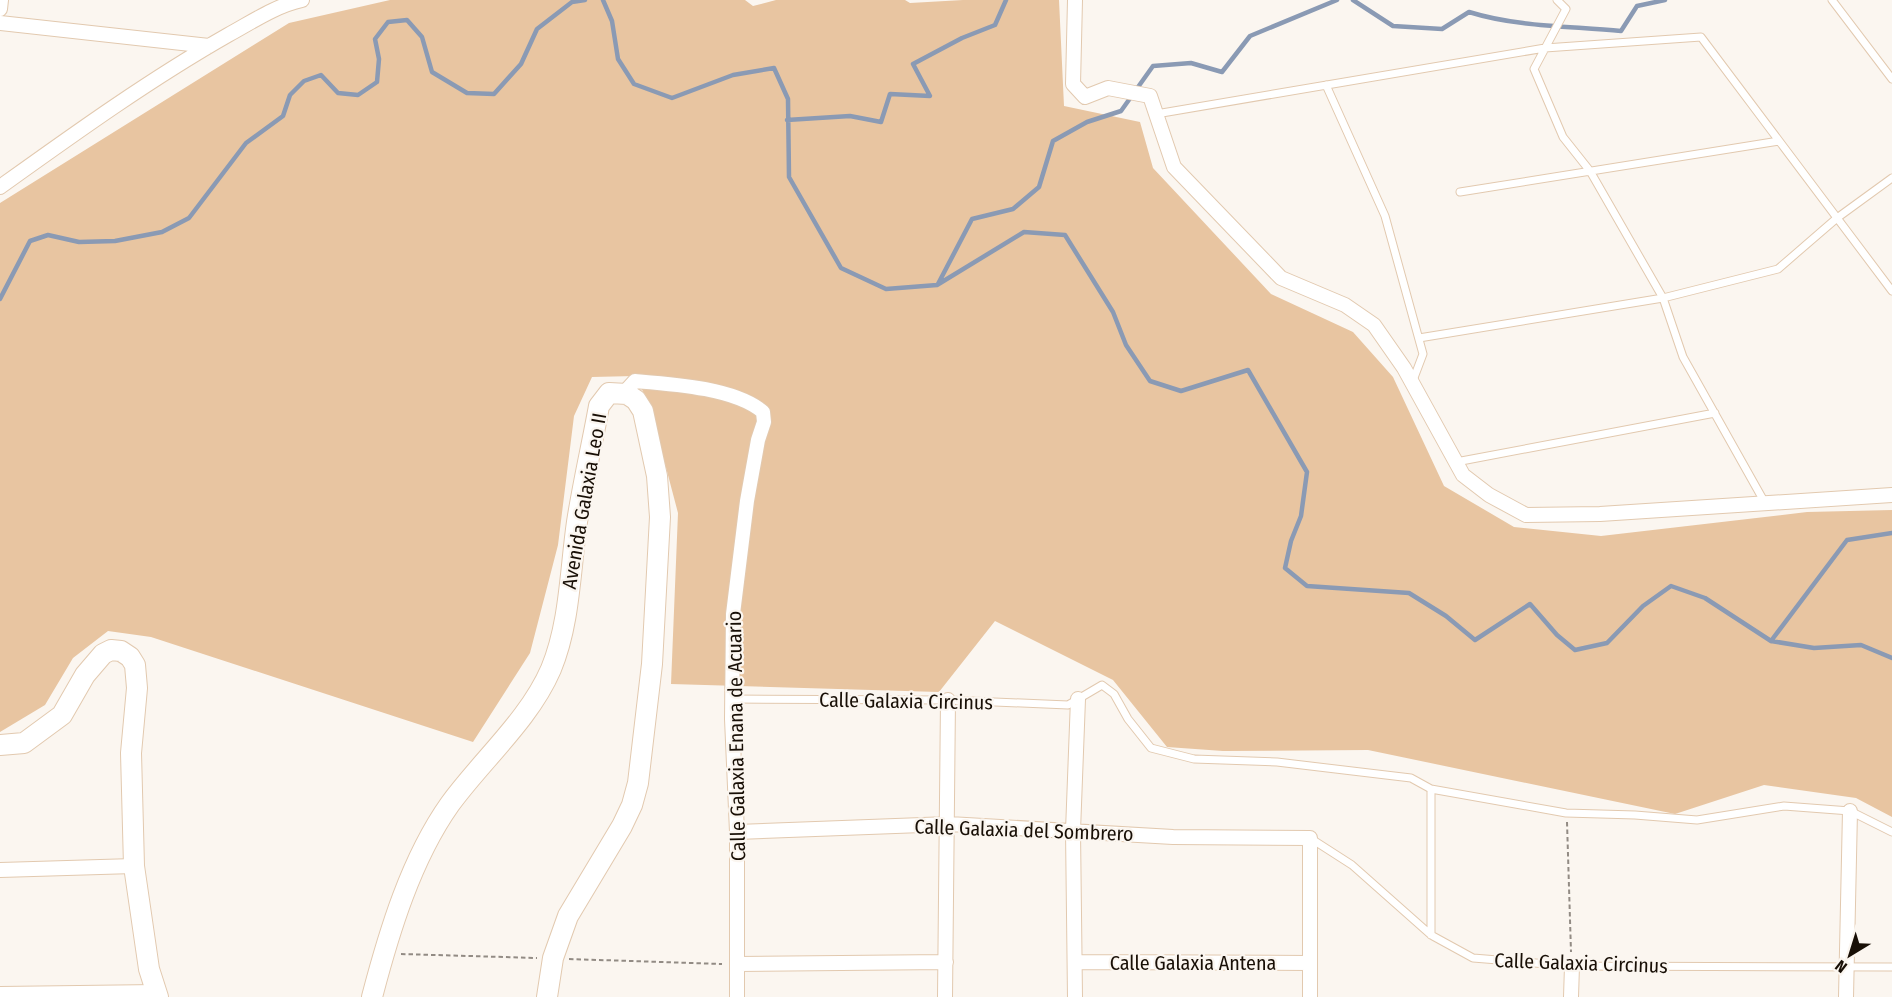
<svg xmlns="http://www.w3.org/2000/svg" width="1892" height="997" viewBox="0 0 1892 997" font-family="'Fira Sans Condensed',sans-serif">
<rect width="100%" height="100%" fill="#fbf6f0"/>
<path fill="#e8c5a1" d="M390,0H745L753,6L776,0H905L910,3L963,0H1059L1064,106L1140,122L1153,168L1271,294L1353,332L1393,377L1444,486L1514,527L1601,536L1807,512L1892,510V817L1856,798L1764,785L1675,814L1368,750L1223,751L1167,747L1113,680L995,621L939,692L671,684L678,513L649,403L635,376L592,377L574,416L558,545L530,653L473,742L151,637L108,631L73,658L45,705L0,732V203L289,23Z"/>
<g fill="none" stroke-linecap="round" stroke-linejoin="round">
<path stroke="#8a9ab4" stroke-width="4.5" d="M603,0L612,21L618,59L634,84L672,98L733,75L774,68L788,99L789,177L841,268L886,289L937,285L1024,232L1065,235L1113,312L1126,345L1150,381L1181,391L1248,370L1307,472L1301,516L1291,541L1285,568L1307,586L1409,593L1446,616L1475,640L1530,604L1557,635L1575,650L1607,643L1643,606L1671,586L1705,598L1771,641L1814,648L1861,645L1892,658
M1353,0L1393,26L1442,29L1469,12C1517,27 1570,26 1621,31L1637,6L1665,0
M787,120L850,116L881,122L890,94L930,96L913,64L962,38L995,25L1006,0
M938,284L972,219L1013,209L1039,187L1053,141L1087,122L1121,111L1153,66L1191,63L1222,72L1250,36L1337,0
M0,299L30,241L48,235L79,242L115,241L162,232L189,218L246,143L283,116L290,95L304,81L321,75L338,93L358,95L377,82L379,59L375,39L388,22L407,20L422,37L432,72L467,93L494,94L521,64L537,29L572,2L585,0
M1771,641L1847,540L1892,533"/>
<defs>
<path id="lane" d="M1557,0L1566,9L1534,69L1563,137L1590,171L1663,298L1683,357L1765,503
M1832,0L1892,79
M1326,85L1385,216L1423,354L1412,383
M1156,114L1545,48L1701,37L1892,291
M1460,192L1779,141
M1419,338L1663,298L1778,269L1837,218L1892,178
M1456,462L1715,413
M732,699L948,700L1068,705L1102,685L1114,694L1128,719L1151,748L1194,759L1277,762L1411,778L1431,789L1566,813L1635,815L1697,820L1784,806L1850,811L1892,832
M1310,838L1352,865L1431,935L1473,958L1572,966L1892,967
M1431,935V789"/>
<path id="street" d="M1075,0L1073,84L1085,97L1108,88L1150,96L1174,167L1281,278L1345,305L1374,325L1404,368L1463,475L1489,495L1526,515L1600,514L1892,495
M0,9L1,0
M0,23L209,46
M0,187C74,134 149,80 228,35C252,22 275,6 302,0
M624,393L635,381C672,384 735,388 763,412L764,422L758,440L747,501L733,614L732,719L737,832V997
M737,832L949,824L1173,837L1310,838V997
M0,870L134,866
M1076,962L1310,963
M737,964L946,962
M0,994L157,992
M945,997L948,700
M1075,997L1073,831L1078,699
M1571,997L1572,966
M1846,997L1850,811"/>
<path id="secondary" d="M0,745L24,743L62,715L85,675L103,654L111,650L121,651L130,657L135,665L137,688L131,753L134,866L149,969L158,997
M372,997C389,932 411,859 450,804C482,760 529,720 551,669C570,623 570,571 577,522C583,483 592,445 599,406L609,393L627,394L636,400L643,411L657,476L660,517L652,664L638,783L632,805L622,826L568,916L553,958L547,997"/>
</defs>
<use href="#lane" stroke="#e2c9af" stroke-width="9"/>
<use href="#street" stroke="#e2c9af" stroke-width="16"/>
<use href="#secondary" stroke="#e2c9af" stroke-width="22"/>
<path stroke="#928b84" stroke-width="2" stroke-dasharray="4.5 3" stroke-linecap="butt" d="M1567,822L1571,952
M401,954L537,958
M569,959L722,964"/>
<use href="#lane" stroke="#fff" stroke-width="7"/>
<use href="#street" stroke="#fff" stroke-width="14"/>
<use href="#secondary" stroke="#fff" stroke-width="20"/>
</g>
<g text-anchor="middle" stroke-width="4.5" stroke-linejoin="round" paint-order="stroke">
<g font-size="20" fill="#180f06" stroke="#fbf6f0">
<text transform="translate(584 501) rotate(-80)" y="7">Avenida Galaxia Leo II</text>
<text transform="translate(906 701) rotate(1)" y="7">Calle Galaxia Circinus</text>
<text transform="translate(736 736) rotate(-91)" y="7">Calle Galaxia Enana de Acuario</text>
<text transform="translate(1024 830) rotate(2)" y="7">Calle Galaxia del Sombrero</text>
<text x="1193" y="970">Calle Galaxia Antena</text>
<text transform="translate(1581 963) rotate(2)" y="7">Calle Galaxia Circinus</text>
</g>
</g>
<g transform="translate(1850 955) rotate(218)" stroke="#fbf6f0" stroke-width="4.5" paint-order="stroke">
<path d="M0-4.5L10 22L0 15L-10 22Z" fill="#180f06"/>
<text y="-9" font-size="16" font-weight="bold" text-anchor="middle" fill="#180f06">N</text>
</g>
</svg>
